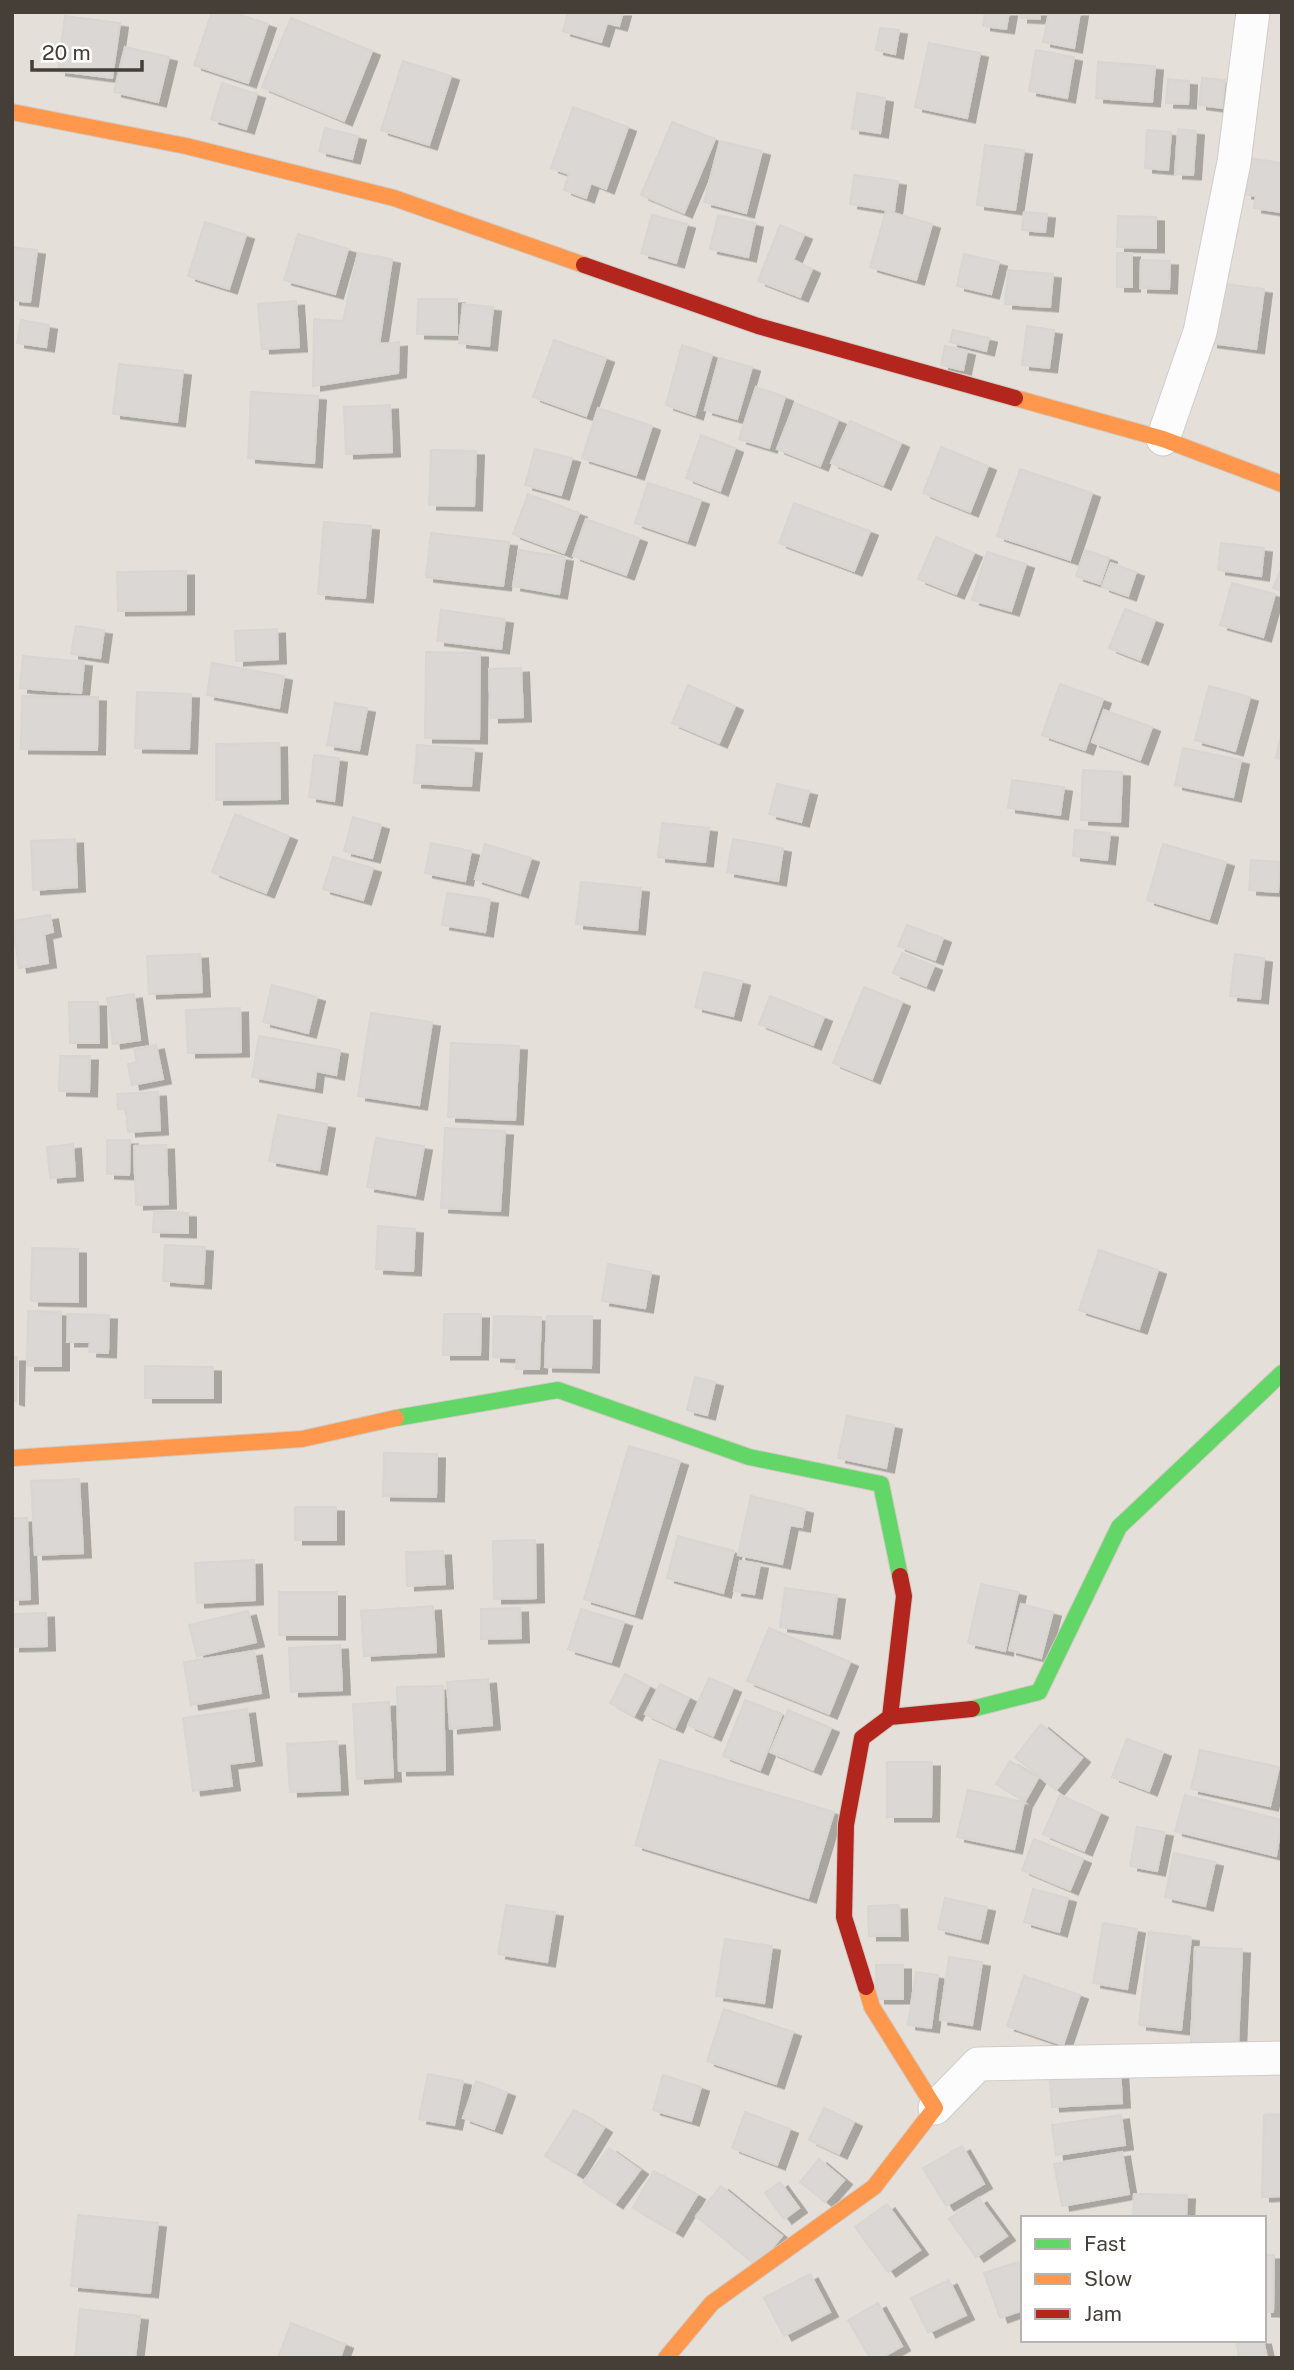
<svg xmlns="http://www.w3.org/2000/svg" width="1294" height="2370" viewBox="0 0 1294 2370" font-family="'Public Sans',sans-serif">
<defs>
<filter id="shadow"><feDropShadow dx="8" dy="4.5" stdDeviation="0" flood-color="#0004"/></filter>
</defs>
<rect width="100%" height="100%" fill="#f1eeeb"/>
<path fill="#e5dfd9" fill-rule="evenodd" d="M12,12H1282V2358H12ZM1023,2218H1264V2340H1023Z"/>
<path fill="#dad7d4" stroke="#d9d5d1" stroke-width="2" filter="url(#shadow)" d="M212,12H232L268,24L248,83L194,65Z
M568,12H623L619,26L607,23L601,42L563,31Z
M985,12H1009L1006,29L983,26Z
M1020,12H1040V19L1020,18Z
M1049,12H1080L1074,48L1043,42Z
M65,16L120,23L112,78L58,71Z
M291,18L372,51L344,121L262,87Z
M880,28L899,30L895,54L876,50Z
M929,43L980,53L967,118L915,107Z
M125,47L169,57L158,102L114,92Z
M1036,50L1074,57L1067,98L1029,91Z
M403,61L451,76L429,145L381,130Z
M1098,62L1155,66L1152,102L1096,98Z
M1202,78L1225,80L1222,108L1199,105Z
M1168,79L1189,81L1188,104L1166,103Z
M222,83L257,94L246,129L211,119Z
M857,93L885,98L880,133L852,129Z
M573,107L628,127L606,189L591,183L586,198L564,190L569,174L551,168Z
M672,122L715,139L684,213L641,195Z
M325,128L358,136L352,159L319,151Z
M1178,129L1196,131L1193,175L1175,174Z
M1147,130L1171,132L1168,170L1145,168Z
M720,141L762,151L746,213L704,202Z
M985,145L1024,150L1015,210L977,205Z
M1248,158L1282,163L1281,212L1254,208L1256,196L1244,194Z
M854,175L898,181L894,211L850,204Z
M886,211L932,224L916,280L870,267Z
M1024,212L1047,214L1045,232L1022,230Z
M652,215L687,224L676,263L641,253Z
M718,215L755,223L748,257L710,249Z
M1118,216L1156,217V248L1117,247Z
M205,222L246,235L229,289L188,276Z
M780,225L804,235L793,260L812,269L800,297L758,281Z
M298,234L348,249L335,294L284,280Z
M12,247L37,250L30,302L12,300Z
M358,253L392,259L379,344L399,342L398,373L313,386L314,319L343,321Z
M1117,253H1132V287H1117Z
M964,254L999,262L991,294L957,286Z
M1141,260L1170,261L1169,289L1140,288Z
M1008,270L1053,274L1050,307L1005,304Z
M1218,283L1264,289L1256,349L1210,343Z
M418,299H457V335L417,334Z
M296,301L299,347L262,349L258,304Z
M463,304L493,307L489,346L459,343Z
M21,320L49,325L46,347L17,343Z
M1027,326L1054,330L1049,368L1022,365Z
M953,330L989,338L986,351L950,342Z
M554,340L606,358L586,416L533,397Z
M682,345L712,355L695,415L666,405Z
M945,346L967,351L963,370L941,365Z
M719,358L752,367L737,419L705,410Z
M119,364L183,371L177,422L113,414Z
M756,387L785,397L769,448L739,439Z
M251,392L318,396L314,463L248,458Z
M795,403L838,420L820,466L777,449Z
M390,405L392,452L346,454L344,407Z
M598,408L652,426L636,475L582,458Z
M850,421L901,443L883,485L831,463Z
M701,435L735,448L720,491L686,478Z
M941,447L988,466L970,512L923,493Z
M535,449L572,458L561,495L525,485Z
M431,450L476,451L474,506L429,505Z
M1020,469L1092,493L1070,560L997,536Z
M648,483L701,500L687,541L635,523Z
M528,494L579,513L564,553L513,534Z
M794,503L870,531L854,571L779,543Z
M586,519L639,538L626,575L573,556Z
M324,522L371,526L365,598L318,594Z
M431,533L509,542L503,586L426,577Z
M936,537L974,553L956,594L918,579Z
M1221,543L1264,548L1261,576L1218,570Z
M519,550L565,557L559,594L513,586Z
M1085,550L1109,558L1100,584L1076,576Z
M987,552L1026,564L1011,611L972,600Z
M1111,563L1136,572L1128,596L1102,587Z
M1282,567V591L1273,588Z
M186,571V610L118,611L117,572Z
M1232,583L1275,594L1263,637L1220,625Z
M1125,609L1155,620L1140,660L1109,648Z
M441,610L505,619L501,649L437,641Z
M76,626L104,630L100,658L71,654Z
M277,629L278,659L236,661L235,631Z
M426,652L480,653L479,739L425,738Z
M23,656L84,662L81,693L20,688Z
M212,663L284,676L279,708L207,695Z
M521,668L523,717L491,718L489,669Z
M1060,684L1103,699L1085,750L1042,735Z
M688,685L735,706L719,743L672,723Z
M1209,686L1250,697L1235,751L1195,740Z
M137,692L191,694L189,749L135,748Z
M22,696L98,697L97,750L21,749Z
M335,703L367,708L359,750L327,745Z
M1104,710L1152,727L1140,760L1092,742Z
M1282,730V759L1276,758Z
M279,743L280,799L216,800V744Z
M417,745L474,749L471,786L414,783Z
M1183,748L1241,760L1233,797L1175,785Z
M314,755L339,758L334,801L309,797Z
M1083,770L1122,772L1120,822L1081,820Z
M1012,780L1064,787L1060,815L1008,808Z
M777,784L809,791L801,822L769,814Z
M235,814L289,836L266,893L212,872Z
M353,817L381,825L372,858L344,851Z
M662,823L709,828L705,862L658,857Z
M1075,830L1110,833L1107,860L1073,856Z
M75,839L77,887L33,890L31,841Z
M733,839L783,848L778,881L727,872Z
M431,843L471,851L465,881L425,873Z
M485,844L531,858L520,893L475,879Z
M1163,844L1226,862L1209,919L1147,900Z
M333,857L373,868L363,900L323,889Z
M1251,860L1280,862L1278,892L1249,890Z
M581,882L641,888L637,930L576,924Z
M447,893L490,899L485,932L442,925Z
M50,915L53,932L44,934L48,963L19,968L12,921Z
M907,925L943,938L935,960L898,946Z
M902,953L934,966L926,986L893,973Z
M200,954L202,992L149,994L147,956Z
M1235,954L1264,958L1260,999L1230,996Z
M704,972L742,981L733,1016L695,1007Z
M272,985L317,997L308,1033L263,1022Z
M864,987L902,1002L872,1079L833,1063Z
M134,994L140,1040L113,1044L107,998Z
M770,996L824,1017L813,1045L759,1024Z
M69,1002H98L99,1043H70Z
M240,1008L241,1052L188,1053L186,1010Z
M371,1013L432,1022L419,1105L358,1096Z
M259,1036L340,1050L336,1075L316,1071L314,1088L252,1077Z
M451,1043L519,1046L515,1120L448,1117Z
M156,1045L163,1079L132,1085L128,1064L137,1062L134,1049Z
M60,1056H90L89,1092L59,1091Z
M158,1092L160,1130L128,1132L126,1109H118L117,1094Z
M278,1115L327,1124L319,1170L269,1161Z
M445,1128L505,1131L500,1211L441,1208Z
M376,1138L424,1146L415,1195L367,1187Z
M107,1140H130L129,1175L107,1174Z
M73,1144L75,1176L50,1178L47,1147Z
M166,1145L168,1204L136,1205L134,1146Z
M154,1211L188,1213V1233L153,1232Z
M378,1226L415,1229L413,1271L376,1269Z
M165,1245L205,1247L203,1284L163,1281Z
M32,1248L78,1249V1302L31,1301Z
M1099,1250L1158,1270L1139,1329L1079,1310Z
M608,1264L651,1272L645,1308L602,1301Z
M28,1311L61,1312V1366H27Z
M68,1314L109,1315L108,1353L89,1352L90,1342H67Z
M444,1314H481L480,1355H443Z
M494,1316L541,1317L539,1369H516L517,1358L493,1357Z
M547,1316H592L591,1368L545,1367Z
M12,1357H17L16,1401L12,1400Z
M145,1366L213,1367V1398H145Z
M695,1377L715,1382L707,1415L687,1410Z
M847,1416L894,1425L886,1468L838,1458Z
M629,1446L680,1461L634,1614L584,1599Z
M384,1453L437,1454L436,1497L383,1496Z
M79,1479L83,1553L35,1555L31,1481Z
M751,1496L805,1509L802,1527L790,1525L782,1564L738,1555Z
M295,1507H336V1540H295Z
M12,1518H27L30,1599L12,1600Z
M678,1536L734,1551L723,1593L667,1578Z
M535,1540L536,1598L494,1599L493,1541Z
M443,1551L445,1584L407,1586L406,1552Z
M254,1560L255,1600L197,1603L195,1563Z
M740,1561L760,1564L754,1594L734,1591Z
M981,1584L1018,1592L1005,1651L968,1643Z
M785,1588L837,1595L832,1634L780,1627Z
M279,1592H337V1635H279Z
M1021,1604L1053,1612L1041,1658L1009,1650Z
M433,1606L436,1652L364,1656L361,1611Z
M520,1608L521,1638L481,1639V1609Z
M581,1609L624,1622L611,1662L568,1649Z
M248,1611L256,1642L197,1656L189,1625Z
M46,1613L47,1646L12,1647V1614Z
M769,1628L850,1662L829,1714L747,1681Z
M340,1645L342,1690L291,1692L289,1648Z
M254,1651L261,1693L191,1705L184,1662Z
M625,1674L649,1687L634,1716L610,1703Z
M709,1678L733,1688L713,1736L688,1725Z
M488,1679L492,1725L450,1729L447,1682Z
M660,1684L689,1698L675,1728L645,1714Z
M443,1686L445,1770L399,1771L397,1687Z
M745,1700L782,1714L760,1770L723,1756Z
M389,1702L393,1777L357,1779L353,1704Z
M247,1709L254,1761L229,1764L232,1786L193,1791L183,1718Z
M788,1710L831,1728L813,1770L770,1752Z
M1041,1724L1082,1758L1056,1790L1015,1757Z
M1127,1739L1163,1752L1149,1791L1112,1777Z
M337,1741L340,1790L290,1792L287,1744Z
M1200,1750L1279,1767L1270,1806L1191,1789Z
M660,1760L834,1812L808,1898L635,1845Z
M1010,1761L1038,1778L1025,1801L996,1784Z
M887,1762H932L931,1817H887Z
M968,1790L1024,1802L1014,1849L957,1837Z
M1060,1795L1100,1813L1084,1851L1043,1834Z
M1185,1795L1282,1820L1276,1856L1175,1831Z
M1137,1827L1165,1832L1157,1871L1130,1866Z
M1034,1839L1083,1859L1070,1890L1022,1870Z
M1174,1853L1215,1862L1205,1906L1165,1897Z
M1033,1889L1068,1898L1059,1932L1024,1922Z
M945,1898L987,1907L980,1939L938,1929Z
M506,1905L555,1912L547,1962L498,1954Z
M899,1905L900,1936H869L868,1906Z
M1103,1923L1137,1929L1127,1989L1093,1983Z
M1149,1932L1191,1937L1181,2030L1139,2025Z
M725,1939L772,1946L764,2003L716,1996Z
M1195,1947L1242,1949L1238,2046L1191,2044Z
M949,1957L982,1962L972,2025L940,2020Z
M876,1965H903V1999H877Z
M916,1972L938,1975L931,2028L908,2025Z
M1024,1976L1080,1995L1063,2045L1007,2026Z
M724,2009L793,2032L776,2084L707,2061Z
M1120,2068L1122,2103L1052,2107L1049,2073Z
M428,2074L463,2081L454,2125L419,2119Z
M663,2075L701,2087L691,2121L653,2110Z
M476,2081L507,2092L494,2129L463,2118Z
M824,2108L854,2122L839,2154L809,2140Z
M574,2110L604,2128L576,2174L545,2156Z
M745,2112L790,2129L777,2165L732,2148Z
M1282,2114V2196L1262,2197L1264,2115Z
M1121,2115L1125,2145L1056,2155L1052,2125Z
M962,2146L984,2184L946,2206L923,2168Z
M609,2148L640,2170L615,2204L583,2182Z
M1122,2152L1129,2194L1062,2206L1054,2164Z
M819,2159L844,2180L825,2202L800,2182Z
M654,2171L697,2195L675,2232L633,2208Z
M780,2182L799,2208L784,2219L765,2193Z
M721,2186L782,2236L757,2266L696,2216Z
M1134,2194L1187,2195L1186,2218H1133Z
M979,2198L1007,2236L976,2257L949,2219Z
M887,2204L920,2250L888,2272L855,2227Z
M78,2215L158,2223L150,2293L71,2286Z
M1264,2255H1274L1273,2312H1264Z
M1018,2262L1023,2274V2310L1000,2318L984,2273Z
M810,2274L830,2312L784,2336L764,2298Z
M949,2280L966,2315L928,2333L911,2298Z
M878,2303L902,2346L881,2358H870L848,2320Z
M80,2309L140,2316L135,2358H75Z
M291,2323L345,2344L340,2358H278Z
M1236,2340H1263L1267,2358H1239Z"/>
<g fill="none" stroke-linecap="round" stroke-linejoin="round">
<defs>
<path id="street" d="M1163,439L1200,332L1234,162L1253,12
M935,2108L978,2064L1282,2058"/>
<path id="fast" d="M396,1418L558,1390L749,1457L881,1484L900,1576
M972,1709L1039,1692L1119,1527L1282,1373"/>
<path id="slow" d="M12,112L186,146L394,198L584,265
M1015,398L1163,439L1282,484
M12,1458L302,1439L396,1418
M666,2358L712,2303L874,2187L935,2108L872,2007L866,1987"/>
<path id="jam" d="M584,265L758,326L1015,398
M890,1717L904,1596L900,1576
M866,1987L844,1917L846,1825L862,1738L890,1717L972,1709"/>
</defs>
<use href="#street" stroke="#cfccc9" stroke-width="35"/>
<use href="#fast" stroke="#d0cac2" stroke-width="18"/>
<use href="#slow" stroke="#d0cac2" stroke-width="18"/>
<use href="#jam" stroke="#d0cac2" stroke-width="18"/>
<use href="#street" stroke="#fdfcfc" stroke-width="33"/>
<use href="#fast" stroke="#63d668" stroke-width="16"/>
<use href="#slow" stroke="#ff974d" stroke-width="16"/>
<use href="#jam" stroke="#b3261e" stroke-width="16"/>
</g>
<rect width="1294" height="2370" fill="none" stroke="#463f38" stroke-width="28"/>
<rect x="1021" y="2216" width="245" height="126" fill="#ffffff" stroke="#b5b2af" stroke-width="2"/>
<rect x="1035" y="2239" width="35" height="10" fill="#63d668" stroke="#b5b2af" stroke-width="2"/>
<text x="1084" y="2251" font-size="21" fill="#463f38">Fast</text>
<rect x="1035" y="2274" width="35" height="10" fill="#ff974d" stroke="#b5b2af" stroke-width="2"/>
<text x="1084" y="2286" font-size="21" fill="#463f38">Slow</text>
<rect x="1035" y="2309" width="35" height="10" fill="#b3261e" stroke="#b5b2af" stroke-width="2"/>
<text x="1084" y="2321" font-size="21" fill="#463f38">Jam</text>
<path d="M32 60v10h110v-10" fill="none" stroke="#463f38" stroke-width="3.5"/>
<text x="42" y="60" font-size="21" fill="#463f38" stroke="#ffffff" stroke-width="5" paint-order="stroke">20 m</text>
</svg>
